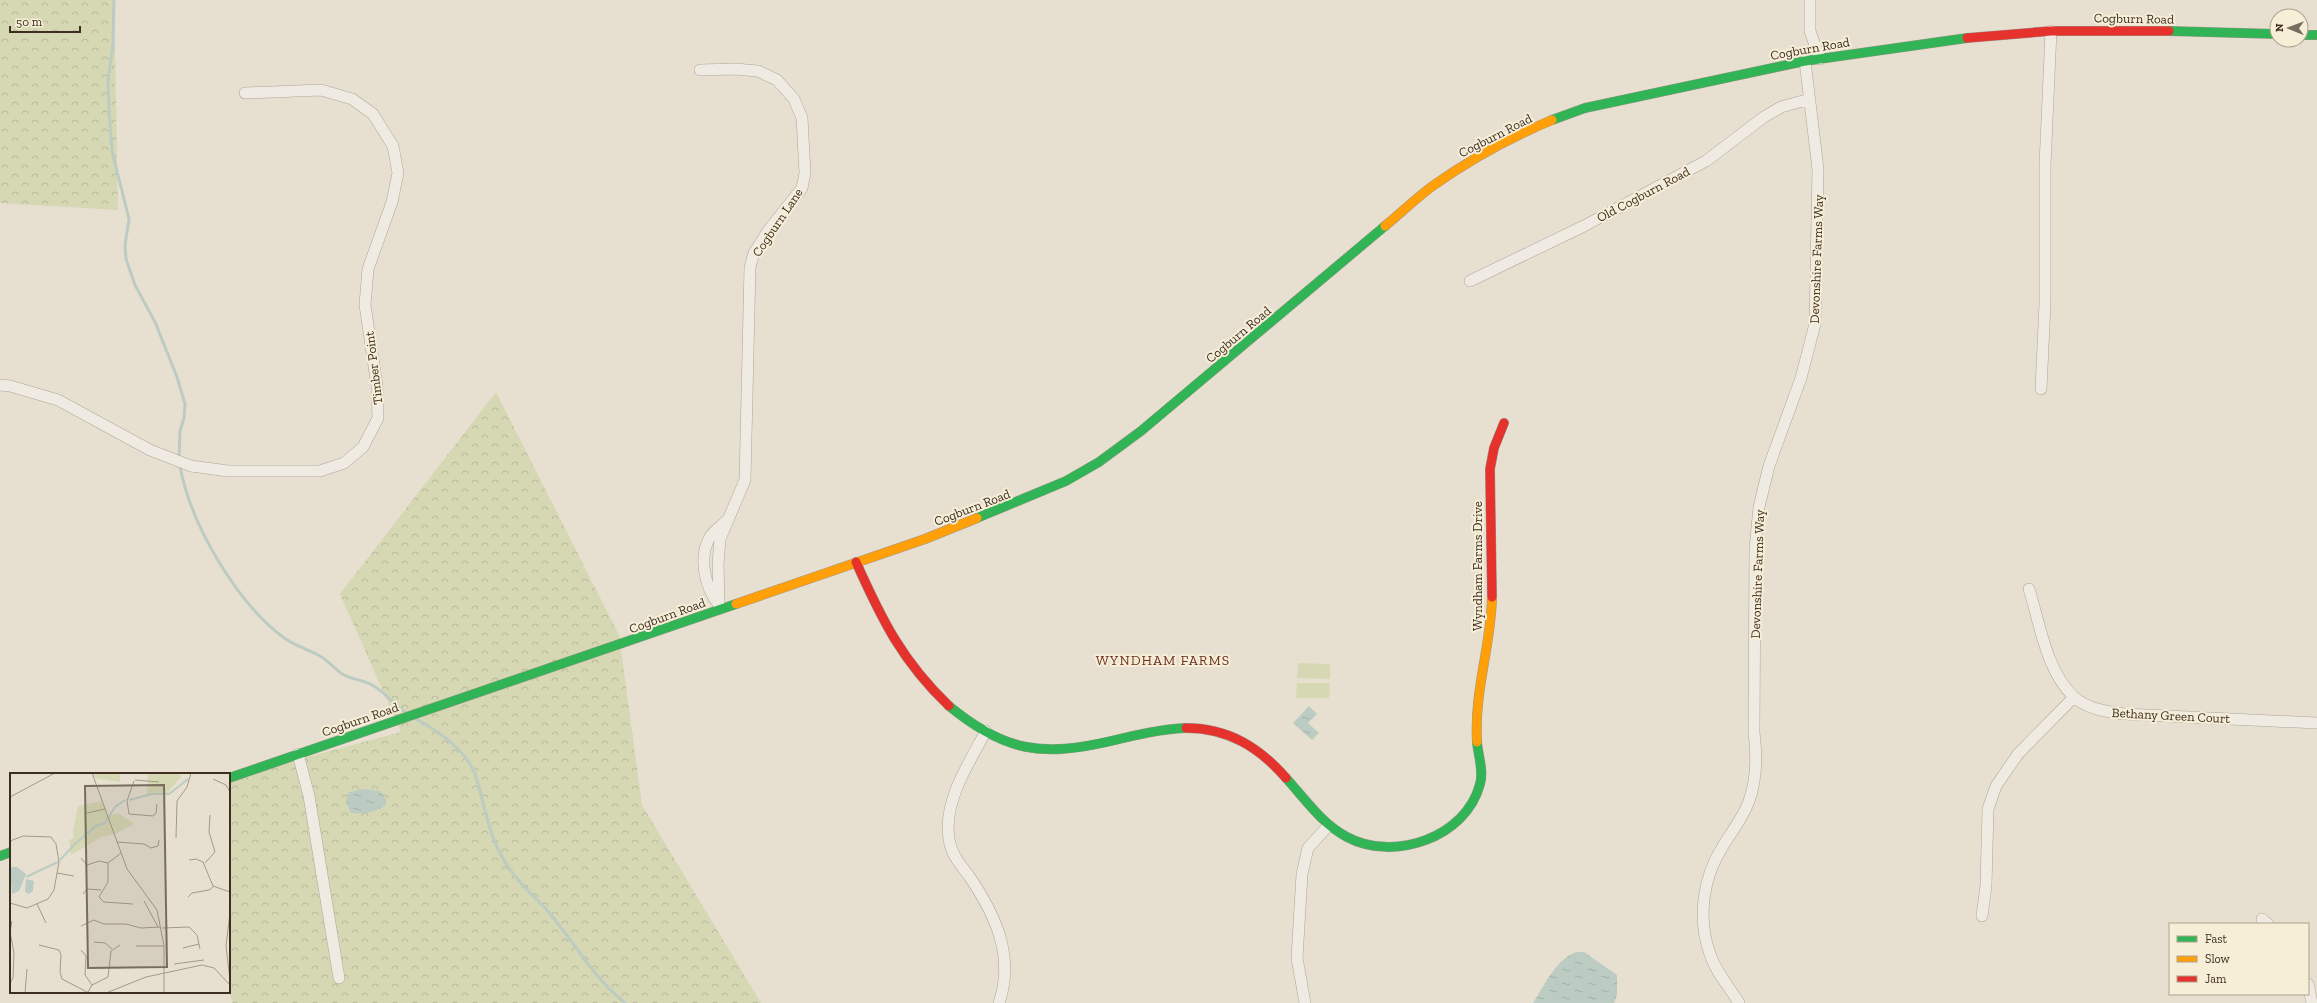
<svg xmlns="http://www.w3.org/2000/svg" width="2317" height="1003" viewBox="0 0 2317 1003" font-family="'Zilla Slab',serif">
<defs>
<pattern id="forest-crowns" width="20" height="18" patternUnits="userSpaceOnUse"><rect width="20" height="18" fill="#d6d7b3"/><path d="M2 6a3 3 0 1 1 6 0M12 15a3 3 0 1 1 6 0" fill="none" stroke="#b9b99a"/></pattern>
<pattern id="water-ripples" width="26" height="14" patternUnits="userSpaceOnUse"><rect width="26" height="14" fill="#bcccc2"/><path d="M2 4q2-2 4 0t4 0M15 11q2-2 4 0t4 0" fill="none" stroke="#a2b0a6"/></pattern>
</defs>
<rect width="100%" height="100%" fill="#e7e0d1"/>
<path fill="url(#forest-crowns)" d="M0,0H114L118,210L0,203Z
M496,392L619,635L642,805L761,1003H232L229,986V778L401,732L340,594Z"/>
<path fill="#d6d7b3" d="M1298,663L1330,664V679L1297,678Z
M1297,683H1330L1329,698H1296Z"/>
<path fill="url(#water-ripples)" d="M1309,706L1317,714L1308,723L1319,733L1312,740L1293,723Z
M363,789L380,791L386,799V805C374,813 365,814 351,813L346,802L349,792Z
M1576,952H1584L1617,975V995L1614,1003H1533C1545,985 1555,960 1576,952Z"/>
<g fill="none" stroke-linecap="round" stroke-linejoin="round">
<path stroke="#bcccc2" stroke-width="3" d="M114,0L113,44L108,81L109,109L112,151L129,219L125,245L126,259L135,285L155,322L177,377L185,404L184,418L180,431L179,458
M180,466C190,523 236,602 283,637C294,646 308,649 320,656C329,661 335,670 344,675C353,680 364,680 372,685C385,692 393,704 405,712
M416,719C438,731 466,750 475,774C484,801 487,829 501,855C512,876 528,891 545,908C573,939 592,977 625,1003"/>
<defs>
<path id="street" d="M1810,0V31L1820,59
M700,70L735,69L758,71L777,80L794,99L802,118L805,173L802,188L768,231L754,253L750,267L745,480L720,539L718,564L719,605
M1470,281L1584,226L1706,161L1764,117L1781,107L1810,99
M0,385L10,386L58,400L150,450L191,466L228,471H320L344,463L363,447L378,418L377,386L365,305L368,269L392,202L398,173L393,146L373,114L352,99L321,90L245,93
M2041,389L2045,303V165L2051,31
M2029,589C2040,624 2046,670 2073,696C2086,709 2108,712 2125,714L2317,723
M719,605C705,588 698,557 710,537C714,530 721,527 726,521
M986,731C969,763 943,801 949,839C951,854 960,864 969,876C995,914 1015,956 999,1003
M298,754L309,796L339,978
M1982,916L1986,885L1988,809L1996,786L2018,754L2074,697
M2262,919L2268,924
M2308,984L2312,1003
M1305,1003L1297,958L1302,874L1308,848L1328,826
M1739,1003C1729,986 1716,973 1710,954C1697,918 1703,877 1723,846C1732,831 1743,818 1749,801C1757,779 1757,756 1754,732L1755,549L1759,507L1769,466L1801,378L1815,324L1818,169L1805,61"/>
<path id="fast" d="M2169,31L2277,34
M2301,35H2317
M1552,120L1585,108L1805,61L1967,38
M977,518L1066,481L1099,462L1141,431L1385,226
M949,706C1005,752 1042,757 1111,741C1136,735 1161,729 1186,728
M229,778L736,604
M1286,778C1305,799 1322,824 1347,837C1393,862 1466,838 1480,784C1484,771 1478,755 1477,742
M0,856L11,852"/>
<path id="slow" d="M1385,226C1401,213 1417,197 1434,185C1471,159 1511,137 1552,120
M736,604L925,539L977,518
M1477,742C1474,690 1491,647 1492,597"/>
<path id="jam" d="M1967,38L2051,31H2169
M856,562C882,620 902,661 949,706
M1492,597L1490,469L1494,448L1504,423
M1186,728C1228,728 1259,747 1286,778"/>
</defs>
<use href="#street" stroke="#ada599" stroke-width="12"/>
<use href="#fast" stroke="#9c958a" stroke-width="10"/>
<use href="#slow" stroke="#9c958a" stroke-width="10"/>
<use href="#jam" stroke="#9c958a" stroke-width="10"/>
<use href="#street" stroke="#efebe3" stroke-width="11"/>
<use href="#fast" stroke="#30b455" stroke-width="9"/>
<use href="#slow" stroke="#ff9f0a" stroke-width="9"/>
<use href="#jam" stroke="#e5322d" stroke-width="9"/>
</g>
<g text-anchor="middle" stroke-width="4" stroke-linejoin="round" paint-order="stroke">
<g font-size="13" fill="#3d2e20" stroke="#f7eed8">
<text transform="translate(2134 18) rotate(1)" y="5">Cogburn Road</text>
<text transform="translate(1810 48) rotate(-10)" y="5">Cogburn Road</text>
<text transform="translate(1495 135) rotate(-27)" y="5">Cogburn Road</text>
<text transform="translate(1643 194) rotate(-28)" y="5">Old Cogburn Road</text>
<text transform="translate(777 222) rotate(-56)" y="5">Cogburn Lane</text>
<text transform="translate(1816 259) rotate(-88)" y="5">Devonshire Farms Way</text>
<text transform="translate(1238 334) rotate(-40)" y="5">Cogburn Road</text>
<text transform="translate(373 368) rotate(-97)" y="5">Timber Point</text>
<text transform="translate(972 507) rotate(-21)" y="5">Cogburn Road</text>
<text transform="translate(1477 566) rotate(-90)" y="5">Wyndham Farms Drive</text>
<text transform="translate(1757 574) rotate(-88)" y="5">Devonshire Farms Way</text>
<text transform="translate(667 615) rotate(-20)" y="5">Cogburn Road</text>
<text transform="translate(2171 715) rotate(3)" y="5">Bethany Green Court</text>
<text transform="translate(360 719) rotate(-19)" y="5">Cogburn Road</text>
</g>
<g font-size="14" letter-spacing="1" fill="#6b2e1e" stroke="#f7eed8">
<text x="1163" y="665">WYNDHAM FARMS</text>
</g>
</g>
<g transform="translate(10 773)">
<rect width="220" height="220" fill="#e7e0d1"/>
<path d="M82,0H110V9L84,5ZM138,0H169L171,4L156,21L137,22ZM92,28L97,44L108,40L124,51L105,61L91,64L61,82L59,67L64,65L63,58L68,33Z" fill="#d6d7b3"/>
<path d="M0,94H7L16,101L9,118L2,121ZM16,106L24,108L23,118L19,121L15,119Z" fill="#bcccc2"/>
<path fill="none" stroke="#bcccc2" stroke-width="2" d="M119,27L142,21H159L178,6M50,87L65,71L86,53L95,50L105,34L115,27M16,104L48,89"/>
<path fill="none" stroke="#a3998a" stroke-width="1" d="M82,0L117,96L147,137L154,173V220M203,6L216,12L220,19M125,7L149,9M124,8L117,28L119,41L143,43L146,40L147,31M0,24L45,0M77,40L95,36M166,65L167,28L177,14L181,0M0,68L13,63L41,64L46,71L49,89L44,117L38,126L17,135L0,130M107,69L134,71L141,75L148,73L149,67M111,80L98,90V109L89,124L94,129L123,131M71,85L77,92L89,88L98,90M179,87L186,86L193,89L203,113L220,119M195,90L205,79L199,59L200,42M47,100L64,103M73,121L77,116L91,117M178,124L182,120L199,117L204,113M134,128L148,154M27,131L36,150M220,140L216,173L220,207M71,153L84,147L94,151H116L131,155L151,154M152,155L179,154L187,162L190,176M84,169L95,170L102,176M29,172L49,177L51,182L50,199L52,206L79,220M126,173H154M173,175L189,171M71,177L76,183L75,202L82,212M164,191L194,187M0,210L3,205L4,180L0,159L2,148M78,219L82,212L98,204L101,178L110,172M15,220L17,196M96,220L136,204L192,192L204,195L220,212"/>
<path fill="#786c5e" fill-opacity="0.15" stroke="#786c5e" stroke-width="2" d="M154,12L157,194L78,195L75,13Z"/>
<rect width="220" height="220" fill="none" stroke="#3d2e20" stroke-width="2"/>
</g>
<rect x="2169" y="923" width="140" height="72" fill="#f7eed8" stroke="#ada18e"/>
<rect x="2177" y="936" width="20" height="6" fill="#30b455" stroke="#ada18e"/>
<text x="2205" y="943" font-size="12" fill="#3d2e20">Fast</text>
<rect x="2177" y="956" width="20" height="6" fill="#ff9f0a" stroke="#ada18e"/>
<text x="2205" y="963" font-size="12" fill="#3d2e20">Slow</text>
<rect x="2177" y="976" width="20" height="6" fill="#e5322d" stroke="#ada18e"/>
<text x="2205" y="983" font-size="12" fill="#3d2e20">Jam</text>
<g transform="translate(2289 28) rotate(271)"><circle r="19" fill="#f7eed8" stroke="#ada18e"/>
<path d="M0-3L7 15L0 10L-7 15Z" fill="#786c5e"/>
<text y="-6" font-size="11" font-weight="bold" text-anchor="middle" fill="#3d2e20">N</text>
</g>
<path d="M10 26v6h70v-6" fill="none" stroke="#3d2e20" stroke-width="2"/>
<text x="16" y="26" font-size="12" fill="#3d2e20" stroke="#f7eed8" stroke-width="3" paint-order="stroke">50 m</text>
</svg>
